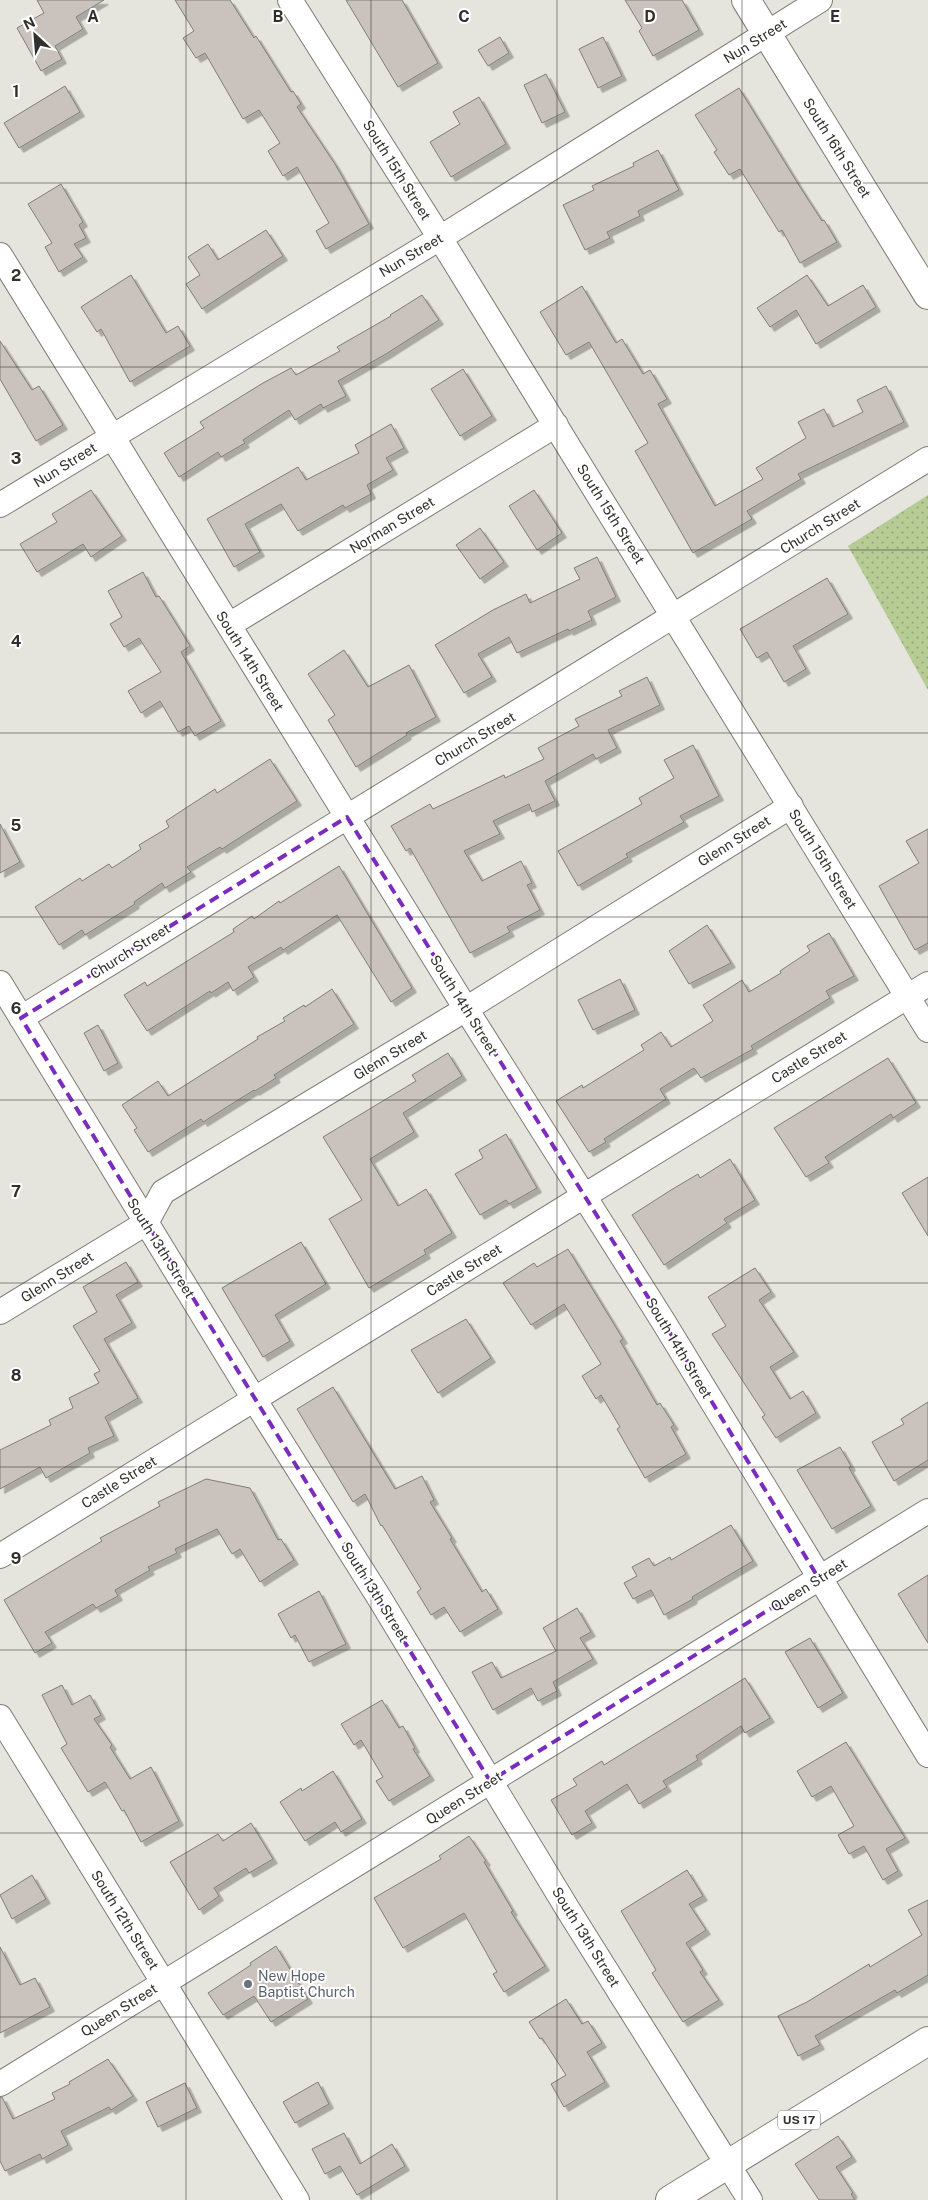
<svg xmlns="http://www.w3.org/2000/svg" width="928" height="2200" viewBox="0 0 928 2200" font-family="'Public Sans',sans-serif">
<defs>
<pattern id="garden-dots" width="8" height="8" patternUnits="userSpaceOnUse" patternTransform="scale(1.25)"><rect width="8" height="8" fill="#b6cc94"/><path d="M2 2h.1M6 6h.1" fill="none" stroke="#95a679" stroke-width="1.8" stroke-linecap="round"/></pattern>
<filter id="shadow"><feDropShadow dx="4.5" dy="4.5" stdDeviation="0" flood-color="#0004"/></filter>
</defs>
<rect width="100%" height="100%" fill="#e6e5dd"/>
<path fill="url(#garden-dots)" d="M928,495V690L848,546Z"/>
<path fill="#c9c2bd" stroke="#837c78" filter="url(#shadow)" d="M37,0H104L76,17L83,29L55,46L62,59L41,71L17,28L44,13Z
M175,0H230L254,38L256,36L291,92L293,91L301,104L297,107L335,164L369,224L326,249L316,231L329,223L297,167L283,176L268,151L280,143L259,110L243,119L205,53L196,58L183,38L194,31Z
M346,0H402L438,63L398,87Z
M625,0H682L699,30L653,56L639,31L642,28Z
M500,37L509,53L488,66L478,50Z
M603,37L622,76L598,88L579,49Z
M546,74L565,112L542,123L524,85Z
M65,86L80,112L19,148L4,123Z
M739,88L800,187L822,221L824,220L837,242L800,263L782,230L779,232L740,169L729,175L714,152L717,150L695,115Z
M479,97L506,144L451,177L430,142L460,124L453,112Z
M658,150L679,190L638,211L640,216L607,232L610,238L585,250L563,205L594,190L592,186L634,166L633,163Z
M61,184L83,222L79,225L86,238L74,244L83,257L59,272L45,247L52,243L28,204Z
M266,230L283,256L202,309L186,284L200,275L188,257L208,244L218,260Z
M131,275L166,333L178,326L190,346L130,382L101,329L97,332L81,307Z
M807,275L828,306L863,285L876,307L816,344L796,310L770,327L757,308Z
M582,286L616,343L622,339L643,374L650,370L667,399L658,404L715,506L763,479L756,468L806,438L798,422L824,409L833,427L863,412L857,400L886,386L904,422L798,474L801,479L747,511L752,519L693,553L635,451L648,443L589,342L566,355L540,312Z
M422,295L439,320L386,354L338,381L346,396L323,408L321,404L295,420L289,410L243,440L245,443L221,457L218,452L179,477L164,453L204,428L200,422L263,383L291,368L296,375L340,351L337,347L391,316L390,315Z
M0,341L32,390L39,386L63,425L36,441L0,379Z
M463,369L492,416L460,436L431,389Z
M391,424L404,448L386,458L393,470L367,485L371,494L345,508L343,505L298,531L281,504L245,524L260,552L234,567L207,519L298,467L306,480L359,453L355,445Z
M91,490L122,536L91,557L83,544L37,572L20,544L57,522L52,514Z
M534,490L562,533L537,550L509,506Z
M480,528L504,562L480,579L456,545Z
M597,557L616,597L588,611L592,620L569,631L568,629L517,653L509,637L478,654L492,677L464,693L435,645L493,610L526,594L530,603L580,579L574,568Z
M143,572L156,597L159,596L190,646L181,652L221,721L195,736L189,726L178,732L160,701L141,713L128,691L161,672L139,638L124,647L110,624L122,617L108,591Z
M827,578L848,614L793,646L806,669L784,682L767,652L757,658L740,629Z
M344,650L368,687L409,665L436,717L406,733L407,735L356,767L328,720L335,715L308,674Z
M647,677L660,705L608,730L617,748L596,759L593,754L545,781L555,801L532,812L529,804L493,821L500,834L464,851L482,881L521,861L532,883L527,885L540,910L507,927L510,932L470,953L410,848L406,851L391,826L430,804L433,809L504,775L505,778L544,759L538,748L579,726L575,719L622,696L619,691Z
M693,745L719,796L680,816L684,822L626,854L628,857L578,886L558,851L642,804L639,798L674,778L664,760Z
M270,759L297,801L222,849L220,847L187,867L191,872L165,888L162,883L134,902L135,904L85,935L82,930L59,945L35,907L80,878L82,881L109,864L112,868L141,849L139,845L169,827L166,821L215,789L217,793Z
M0,824L20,862L0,873Z
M928,829V943L915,950L879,886L919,863L906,841Z
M339,866L412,988L391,1002L337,915L283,950L281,947L248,967L254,977L233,991L228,982L211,993L210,991L147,1031L124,995L145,982L147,986L234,932L233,929L252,916L254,919L279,901L280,903Z
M707,925L731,963L689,984L669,951Z
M829,933L854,976L826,991L830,998L751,1046L753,1049L701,1078L694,1068L660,1089L666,1099L604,1139L606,1142L589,1152L556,1101L582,1085L583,1088L644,1050L641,1045L661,1032L671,1047L713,1021L703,1005L742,980L749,992L781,973L780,971L810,951L807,946Z
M620,979L635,1010L593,1030L578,1000Z
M332,989L354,1024L274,1075L276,1078L255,1091L254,1090L203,1122L201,1119L148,1152L134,1130L137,1128L122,1105L158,1081L168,1096L258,1039L257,1037L285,1021L283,1018L304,1005L305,1007Z
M98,1025L118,1063L104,1071L84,1033Z
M448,1053L462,1076L403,1113L414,1132L370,1159L398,1206L426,1189L452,1233L424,1250L426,1254L369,1288L329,1219L362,1200L323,1137L416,1081L412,1075Z
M888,1058L916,1103L893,1118L891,1114L825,1157L829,1163L806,1177L774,1128Z
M506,1134L537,1188L509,1204L506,1200L480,1215L455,1174L483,1158L479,1150Z
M730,1159L755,1200L724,1219L727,1223L664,1265L632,1215L671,1190L698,1174L700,1178Z
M928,1177V1236L902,1193Z
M301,1242L326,1284L275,1315L290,1341L263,1357L222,1288Z
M568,1249L623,1339L620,1341L657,1405L660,1403L674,1425L671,1427L686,1454L645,1478L617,1429L620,1427L601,1395L596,1399L582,1376L601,1364L564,1304L531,1325L503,1283L534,1263L537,1267Z
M126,1262L138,1282L116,1295L132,1323L104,1339L138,1398L105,1417L114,1436L88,1448L90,1453L46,1478L40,1467L0,1489V1450L51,1425L49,1420L73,1408L69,1398L99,1383L94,1374L100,1371L73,1326L97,1312L83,1287Z
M755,1268L771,1292L759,1300L794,1352L770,1367L790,1399L803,1391L816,1413L776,1438L762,1417L765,1415L712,1334L726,1326L708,1297Z
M466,1319L491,1358L438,1393L411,1350Z
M333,1387L395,1489L422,1476L434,1500L430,1502L452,1538L450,1539L482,1592L486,1589L498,1609L460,1632L444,1607L431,1615L417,1592L421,1589L382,1525L381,1526L365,1494L353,1502L297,1409Z
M928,1402V1460L894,1481L872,1442L904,1424L901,1419Z
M840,1447L851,1466L849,1468L871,1506L832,1529L797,1470Z
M206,1479L250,1488L278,1540L281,1539L294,1560L260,1582L240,1549L232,1554L217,1529L175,1549L177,1553L148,1567L150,1570L115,1590L118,1596L96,1608L93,1604L45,1632L52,1643L35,1653L4,1600L102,1541L100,1538L160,1506L158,1502Z
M731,1525L753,1561L692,1597L693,1599L664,1615L651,1590L633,1599L624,1583L637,1576L632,1567L649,1558L654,1566L670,1557L671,1560Z
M928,1575V1643L898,1594Z
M319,1591L346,1644L309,1662L295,1635L291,1638L278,1614Z
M577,1608L591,1632L580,1638L593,1659L553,1682L557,1691L538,1701L531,1688L493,1710L472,1672L492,1662L501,1678L556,1651L543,1628Z
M810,1638L843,1693L818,1708L785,1652Z
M745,1678L770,1718L745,1733L741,1726L696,1756L698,1760L663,1781L667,1787L639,1804L627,1784L585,1811L592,1823L572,1835L551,1800L577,1785L573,1779L602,1761L604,1765Z
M62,1685L72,1705L90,1695L101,1715L94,1719L112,1745L110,1747L130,1779L151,1767L179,1821L141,1842L124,1810L122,1811L105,1782L88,1792L61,1748L67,1744L42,1695Z
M382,1700L399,1728L403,1726L415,1748L413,1749L430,1776L389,1801L376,1781L383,1777L361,1740L354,1745L341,1724Z
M846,1742L905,1838L886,1849L898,1871L883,1880L864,1846L849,1854L838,1835L854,1826L831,1786L812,1797L797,1771Z
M333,1771L362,1819L341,1832L335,1822L305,1841L280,1802L301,1788L302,1791Z
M251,1823L273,1859L249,1873L246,1868L214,1888L219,1896L199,1910L170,1862L218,1834L223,1841Z
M469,1836L486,1861L484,1862L513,1911L511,1912L545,1966L504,1992L493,1974L497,1972L464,1913L403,1948L374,1898L441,1859L439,1856Z
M687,1870L703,1896L689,1904L706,1930L686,1943L703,1970L700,1972L719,2000L683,2022L652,1973L656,1970L621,1911Z
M32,1875L46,1899L12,1919L0,1895Z
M928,1900V1975L897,1993L895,1990L815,2036L820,2045L798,2056L778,2016L807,2002L869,1964L870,1967L922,1935L908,1910Z
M276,1946L308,1999L271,2022L254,1996L223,2015L208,1993L251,1965L250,1963Z
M0,1947L20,1985L35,1978L50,2007L0,2033Z
M566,1999L582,2024L588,2021L602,2043L587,2052L605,2082L564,2107L551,2084L566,2075L542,2038L540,2039L529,2022Z
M108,2059L133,2096L111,2110L109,2107L61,2131L68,2145L42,2159L40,2154L5,2171L0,2161V2098L2,2097L13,2119L55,2099L52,2093L70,2084L69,2082Z
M318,2082L329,2104L295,2123L283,2102Z
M185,2083L197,2108L158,2127L146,2102Z
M344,2133L360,2164L392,2144L405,2166L357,2195L340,2166L325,2174L312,2149Z
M838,2136L852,2157L836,2167L853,2193L851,2194L855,2200H819L795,2164Z"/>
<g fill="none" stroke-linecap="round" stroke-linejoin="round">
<defs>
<path id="minor" d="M290,0L440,238L928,1030
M0,255L466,1009L663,1321L928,1755
M0,505L440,238L820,0
M229,625L556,425
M0,983L254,1399L380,1599L567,1908L750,2200
M21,1018L928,459
M0,1312L146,1223L163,1192L466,1009L791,806
M0,1556L928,984
M0,1717L297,2200
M0,2084L928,1511"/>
<path id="major" d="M746,0L928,295
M670,2200L928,2041"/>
</defs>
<use href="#minor" stroke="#7d7b74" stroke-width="26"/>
<use href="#major" stroke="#7d7b74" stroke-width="30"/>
<use href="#minor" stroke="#fff" stroke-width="24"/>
<use href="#major" stroke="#fff" stroke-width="28"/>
</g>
<path fill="none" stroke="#7b2cbf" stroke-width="4" stroke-dasharray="10 6" stroke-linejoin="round" d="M347,817L663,1321L819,1579L490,1781L21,1018Z"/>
<path fill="none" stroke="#31302d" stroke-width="1" stroke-opacity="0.55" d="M186,0V2200M371,0V2200M557,0V2200M742,0V2200M0,183H928M0,367H928M0,550H928M0,733H928M0,917H928M0,1100H928M0,1283H928M0,1467H928M0,1650H928M0,1833H928M0,2017H928"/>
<circle fill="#6b7280" stroke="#fff" stroke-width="2" cx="248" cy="1984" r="5"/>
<g text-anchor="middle" stroke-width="4" stroke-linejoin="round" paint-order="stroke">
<rect fill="#fff" stroke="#6f6e6c" stroke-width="1" x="778" y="2110.5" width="42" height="19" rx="4"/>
<g font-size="12" font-weight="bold" fill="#31302d">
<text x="799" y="2124">US 17</text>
</g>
<g font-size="14" fill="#31302d" stroke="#fff">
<text transform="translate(755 41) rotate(-32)" y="5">Nun Street</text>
<text transform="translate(837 148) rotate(58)" y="5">South 16th Street</text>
<text transform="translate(397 170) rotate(58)" y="5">South 15th Street</text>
<text transform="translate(411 255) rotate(-31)" y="5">Nun Street</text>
<text transform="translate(65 465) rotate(-32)" y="5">Nun Street</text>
<text transform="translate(611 514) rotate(58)" y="5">South 15th Street</text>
<text transform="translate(392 525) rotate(-31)" y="5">Norman Street</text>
<text transform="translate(820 526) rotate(-32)" y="5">Church Street</text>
<text transform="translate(250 661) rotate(58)" y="5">South 14th Street</text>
<text transform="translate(475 739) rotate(-31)" y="5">Church Street</text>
<text transform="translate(734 841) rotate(-32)" y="5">Glenn Street</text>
<text transform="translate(823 859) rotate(58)" y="5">South 15th Street</text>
<text transform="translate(130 951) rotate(-32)" y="5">Church Street</text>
<text transform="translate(464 1005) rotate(58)" y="5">South 14th Street</text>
<text transform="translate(390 1055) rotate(-31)" y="5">Glenn Street</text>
<text transform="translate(809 1057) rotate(-32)" y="5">Castle Street</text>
<text transform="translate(161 1248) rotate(58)" y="5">South 13th Street</text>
<text transform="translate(464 1270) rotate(-32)" y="5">Castle Street</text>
<text transform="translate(57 1277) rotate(-32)" y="5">Glenn Street</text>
<text transform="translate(679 1348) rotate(59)" y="5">South 14th Street</text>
<text transform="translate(119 1482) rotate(-32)" y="5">Castle Street</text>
<text transform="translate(809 1585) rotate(-32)" y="5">Queen Street</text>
<text transform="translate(375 1592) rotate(58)" y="5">South 13th Street</text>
<text transform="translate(464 1798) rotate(-32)" y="5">Queen Street</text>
<text transform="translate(125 1920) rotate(58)" y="5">South 12th Street</text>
<text transform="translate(586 1937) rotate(58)" y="5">South 13th Street</text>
<text transform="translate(119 2010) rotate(-32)" y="5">Queen Street</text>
</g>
<g font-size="14" fill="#5b616d" stroke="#fff" text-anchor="start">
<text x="258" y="1981">New Hope<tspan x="258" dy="16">Baptist Church</tspan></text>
</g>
</g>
<g font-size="16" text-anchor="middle" font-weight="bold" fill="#31302d" stroke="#fff" stroke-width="4" stroke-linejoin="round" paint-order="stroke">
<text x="93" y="22">A</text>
<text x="278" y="22">B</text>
<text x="464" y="22">C</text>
<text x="650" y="22">D</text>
<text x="835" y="22">E</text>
<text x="16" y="97">1</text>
<text x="16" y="281">2</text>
<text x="16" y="464">3</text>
<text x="16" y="647">4</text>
<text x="16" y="831">5</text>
<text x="16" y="1014">6</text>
<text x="16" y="1197">7</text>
<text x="16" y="1381">8</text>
<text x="16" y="1564">9</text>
</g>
<g transform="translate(35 35) rotate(334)" stroke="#ffffff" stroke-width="4" paint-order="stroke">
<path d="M0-4L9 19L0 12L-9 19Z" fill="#31302d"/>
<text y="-8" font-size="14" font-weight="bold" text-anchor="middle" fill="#31302d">N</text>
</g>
</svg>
